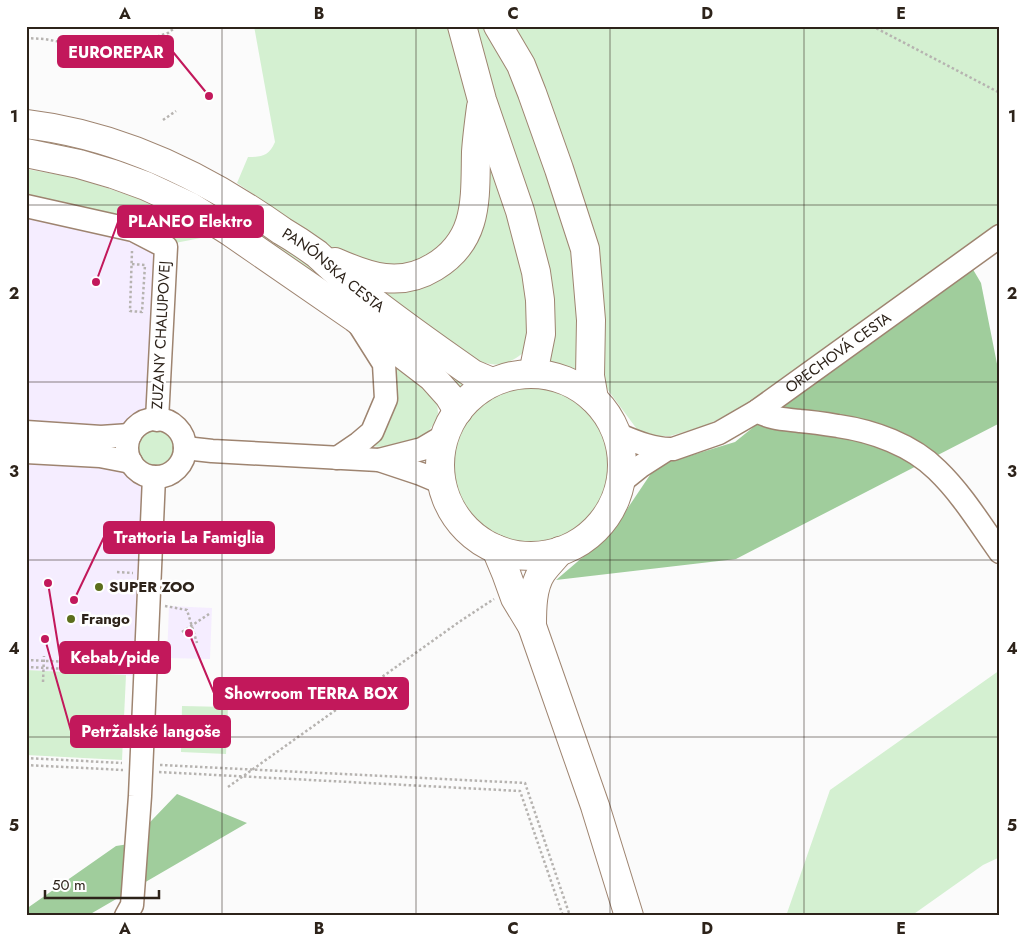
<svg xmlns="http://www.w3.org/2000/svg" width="1026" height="942" viewBox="0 0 1026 942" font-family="Jost,sans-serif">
<rect width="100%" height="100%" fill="#fbfbfb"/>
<path fill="#f5edff" d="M26,209L161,240L151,399L123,449L144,488L137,676L26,670Z
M169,606L212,608L210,659L167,658Z"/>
<path fill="#d4f0d1" d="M254,26H450L468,90L471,125L460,232L412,270L344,256L237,183L248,157C262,157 269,156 275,142Z
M474,26H484L509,68L536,129L579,276L580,373L548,361Z
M509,26H1000V222L772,392L705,426L670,436H642L602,382L597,247Z
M486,133L533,303L526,351C504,367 500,367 473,360L363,282L442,272Z
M26,135L101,151L202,192L287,247L466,383L458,390L243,224L26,142Z
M26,169L77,178L140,199L206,237L175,243L26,198Z
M393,359L432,391L437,402L438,413L436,421L425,436L396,448L370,446L390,422L398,394Z
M450 465a80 80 0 1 1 160 0a80 80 0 1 1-160 0Z
M136 448a20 20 0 1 1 40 0a20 20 0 1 1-40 0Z
M26,670L126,675L122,760L26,755Z
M1000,670V857L983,865L911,916H786L830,790Z
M182,706L228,707L226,754L181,752Z"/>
<path fill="#a0cd9c" d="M971,266L981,283L1000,379V423L736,559L556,580L611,533L656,466L735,442L818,375Z
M177,794L247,823L87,916H26V909L116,846L129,844Z"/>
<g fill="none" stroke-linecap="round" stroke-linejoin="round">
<defs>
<g id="minor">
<path d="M26,206L133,230L166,247L157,420"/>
<path d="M757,411C771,419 784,419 800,421C813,422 826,424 838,426C873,431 912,445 937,470C962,494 980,524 1000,552"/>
<circle cx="156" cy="448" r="29"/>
<path d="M26,432L101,437L130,435"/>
<path id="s1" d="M617,434C634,441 654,450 673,449L719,433L757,411L1000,236"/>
<path d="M185,448L212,451L379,460L421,474L440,482"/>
<path d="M26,452L100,456L131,462"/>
<path d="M337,458L359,443L372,432L386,399L384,364L360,326"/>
<path d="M379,460L422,449L444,436"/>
<path d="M621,482L641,466L666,450"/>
<path d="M126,916L132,905L140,796L154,477"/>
</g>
<g id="major">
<path d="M462,26L482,100L520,211L536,272L540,300L541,334L533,374"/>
<path d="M498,26L521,65L532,93L559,169L585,249L591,320L590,376L594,399"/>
<path id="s2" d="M26,124C120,135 206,177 282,231C294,238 306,246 317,254C328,264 339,275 351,284C390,316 432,345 473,374L492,382"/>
<path d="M26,153L79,164L113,174L146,186L191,207L229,231L355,318L432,377L449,396L458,411"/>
<path d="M335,262C369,277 400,288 434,267C479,240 475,199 476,152C477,137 479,122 481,107"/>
<circle cx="531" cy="465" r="91"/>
<path d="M496,549L506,573L515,598L532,626L595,806L629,916"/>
<path d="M532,626C532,609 532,587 542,572C547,565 554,558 560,551"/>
</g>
</defs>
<use href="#minor" stroke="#9e8470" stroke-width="25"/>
<use href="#major" stroke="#9e8470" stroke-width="30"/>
<path stroke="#b6b3b0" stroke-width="2.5" stroke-dasharray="2.5 2.5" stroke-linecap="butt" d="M872,26L1000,93
M26,38L45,39L111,52L168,33L177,26
M163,120L176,111
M132,264L145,265L142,312L130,311L132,251
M117,572L133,573
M165,606L187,610L197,643
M182,632L209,614
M26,660L71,662L70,669
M26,667L112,671
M43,682L44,656
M161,724L220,726
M26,758L122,763
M26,765L123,770
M160,765L525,783L570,916
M159,772L520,791L563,916
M228,787L459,622L494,599"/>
<use href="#minor" stroke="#fff" stroke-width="22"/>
<use href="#major" stroke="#fff" stroke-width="28"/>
</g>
<path fill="none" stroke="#2d231a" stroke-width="1" stroke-opacity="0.55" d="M222,26V916M416,26V916M610,26V916M804,26V916M26,205H1000M26,382H1000M26,560H1000M26,737H1000"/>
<g fill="#5c6e1c" stroke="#fff" stroke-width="2">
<circle cx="99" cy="587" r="5"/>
<circle cx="71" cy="619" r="5"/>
</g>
<g text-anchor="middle" stroke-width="5" stroke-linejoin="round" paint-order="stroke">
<g font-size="15" fill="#2d231a" stroke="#fff">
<text dy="5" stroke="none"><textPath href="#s2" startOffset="345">PANÓNSKA CESTA</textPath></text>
<text transform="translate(161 335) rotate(-87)" y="5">ZUZANY CHALUPOVEJ</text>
<text dy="5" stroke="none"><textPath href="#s1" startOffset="251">ORECHOVÁ CESTA</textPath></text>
</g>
<g font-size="15" font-weight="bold" fill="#2d231a" stroke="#fff" text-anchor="start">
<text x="109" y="592">SUPER ZOO</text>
<text x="81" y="624">Frango</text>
</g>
</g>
<path fill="none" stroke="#c2185b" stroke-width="2" d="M209 96L173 52M96 282L118 222M74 600L104 537M48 583L60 657M189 633L214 693M45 639L71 731"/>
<g fill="#c2185b" stroke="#fff" stroke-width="2">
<circle cx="209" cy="96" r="5"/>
<circle cx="96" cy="282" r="5"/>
<circle cx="74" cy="600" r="5"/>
<circle cx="48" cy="583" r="5"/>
<circle cx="189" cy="633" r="5"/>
<circle cx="45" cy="639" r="5"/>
</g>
<g fill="#c2185b" stroke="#c2185b" stroke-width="2">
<rect x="58" y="36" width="115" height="31" rx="5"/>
<rect x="118" y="206" width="145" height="31" rx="5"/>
<rect x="104" y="522" width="170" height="31" rx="5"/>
<rect x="60" y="642" width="110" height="31" rx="5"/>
<rect x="214" y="678" width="194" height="31" rx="5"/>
<rect x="71" y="716" width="159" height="31" rx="5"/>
</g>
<g font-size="16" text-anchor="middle" font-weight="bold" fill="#fff">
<text x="116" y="58">EUROREPAR</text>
<text x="190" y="227">PLANEO Elektro</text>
<text x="189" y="543">Trattoria La Famiglia</text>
<text x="115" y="663">Kebab/pide</text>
<text x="311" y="699">Showroom TERRA BOX</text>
<text x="151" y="737">Petržalské langoše</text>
</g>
<rect width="1026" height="942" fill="none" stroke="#ffffff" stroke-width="55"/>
<path d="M45 890v8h114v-8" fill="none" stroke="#2d231a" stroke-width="2.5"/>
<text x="52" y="890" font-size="15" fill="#2d231a" stroke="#ffffff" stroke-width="4" paint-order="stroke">50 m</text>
<rect x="28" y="28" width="970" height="886" fill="none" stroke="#2d231a" stroke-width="2"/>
<g font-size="16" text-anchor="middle" font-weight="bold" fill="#2d231a">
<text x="125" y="19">A</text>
<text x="319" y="19">B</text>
<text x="513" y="19">C</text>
<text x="707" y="19">D</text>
<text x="901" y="19">E</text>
<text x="14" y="122">1</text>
<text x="1012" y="122">1</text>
<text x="14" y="299">2</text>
<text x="1012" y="299">2</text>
<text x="14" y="477">3</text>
<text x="1012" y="477">3</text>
<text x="14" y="654">4</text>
<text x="1012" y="654">4</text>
<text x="14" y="831">5</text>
<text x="1012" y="831">5</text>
<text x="125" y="934">A</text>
<text x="319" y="934">B</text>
<text x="513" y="934">C</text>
<text x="707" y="934">D</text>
<text x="901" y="934">E</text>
</g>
</svg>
